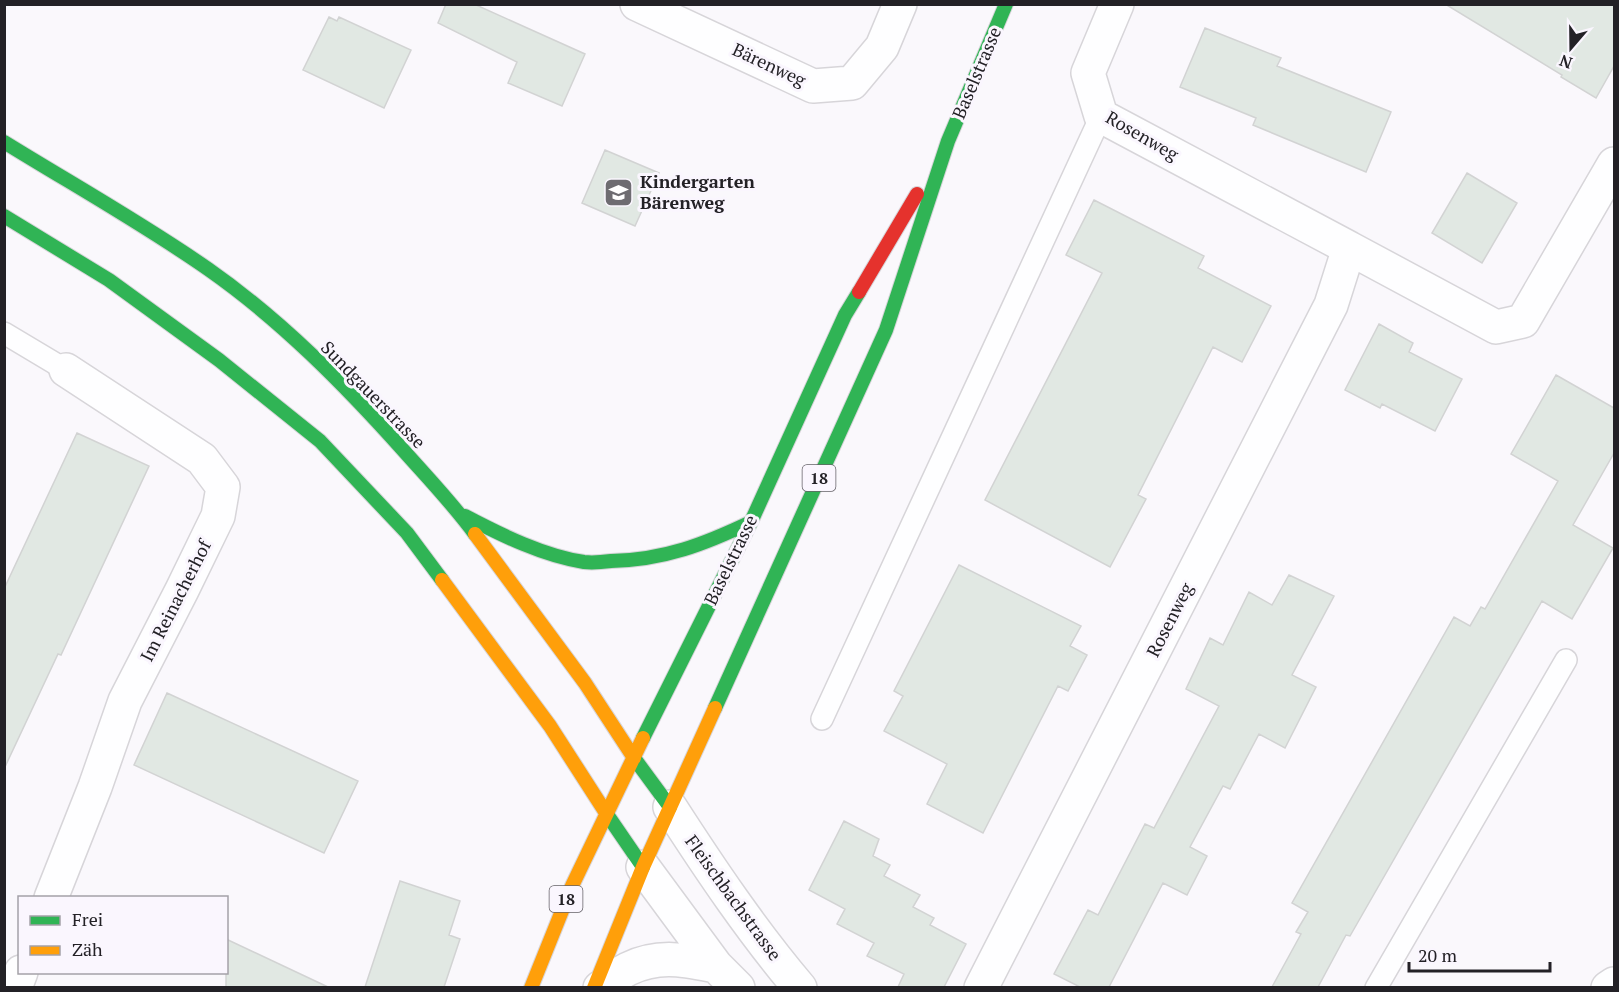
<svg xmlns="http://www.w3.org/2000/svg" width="1619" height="992" viewBox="0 0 1619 992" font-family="'PT Serif',serif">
<rect width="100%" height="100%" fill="#faf8fc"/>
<path fill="#e1e8e3" stroke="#d2d3d3" stroke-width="1.5" d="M446,4H474L585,54L562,106L508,83L517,62L438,23Z
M1445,4H1614V66L1596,98L1561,77L1562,75Z
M329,17L337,21L339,17L411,50L384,108L303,70Z
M1205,28L1281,58L1277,66L1391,112L1366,172L1253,125L1256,118L1180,87Z
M605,150L659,173L635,226L582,203Z
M1467,173L1517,203L1482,263L1432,233Z
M1094,200L1204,256L1198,268L1271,306L1242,362L1213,347L1138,495L1146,499L1110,567L985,500L1102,273L1066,255Z
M1379,324L1413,343L1409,352L1462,379L1435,431L1382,404L1380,408L1345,390Z
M1556,375L1614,408V453L1573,525L1613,548L1572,619L1542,601L1350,936L1346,935L1318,987H1272L1301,934L1296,932L1308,912L1292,903L1454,617L1470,626L1481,607L1485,609L1558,481L1511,454Z
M77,433L149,466L61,655L58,654L4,769V589Z
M959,565L1081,626L1070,646L1087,655L1068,691L1058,686L983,833L927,804L947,764L884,731L903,696L894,691Z
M1289,575L1334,596L1292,675L1316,687L1285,748L1259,734L1230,789L1223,786L1190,847L1207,856L1187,895L1163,883L1109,987H1080L1054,974L1088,910L1098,915L1145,824L1154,828L1219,706L1186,689L1210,638L1223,645L1249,592L1272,605Z
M167,693L358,781L324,853L134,765Z
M844,821L879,839L873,856L890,865L884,876L920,895L913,907L934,918L930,925L966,944L944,987H898L904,974L867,956L874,943L837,924L845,909L809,890Z
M400,881L460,901L449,935L460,939L444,987H365Z
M226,939L328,987H226Z"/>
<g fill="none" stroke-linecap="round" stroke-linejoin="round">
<defs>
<path id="lane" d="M4,333L66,370
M822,719L1101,116
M1376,988L1566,660"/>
<path id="street" d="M637,4L813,86L852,83L882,47L900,4
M1349,248L1496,327L1523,321L1614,164
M670,807C710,869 751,930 800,988
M643,867L716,966L738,988
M51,898L95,787L125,701L182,590L218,516L223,487L202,459L66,370
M15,988L21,972
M600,988C609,981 618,974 628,969C659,954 684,960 716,966
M981,988L1331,305L1349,248L1101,116L1088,73L1117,4
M1608,988L1614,984"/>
<path id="fast" d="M4,142C72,184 142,223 208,269C281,320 345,385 404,451C428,478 453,504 475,534
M4,216L109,280L219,360L320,441L407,533L442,580
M465,516C501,535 544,556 584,562C593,563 603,562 611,561C664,560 705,544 751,522
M715,708L886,330L948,141L1006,4
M643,738L751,522L845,315L859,292
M634,758L670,807
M606,813L643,867"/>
<path id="slow" d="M475,534L585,683L634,758
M442,580L550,726L606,813
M531,988L572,886L643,738
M594,988L643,867L715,708"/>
<path id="jam" d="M859,292L917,194"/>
</defs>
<use href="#lane" stroke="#d7d5d9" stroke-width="24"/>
<use href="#street" stroke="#d7d5d9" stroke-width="36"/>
<use href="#fast" stroke="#d7d5d9" stroke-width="16"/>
<use href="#slow" stroke="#d7d5d9" stroke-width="16"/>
<use href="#jam" stroke="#d7d5d9" stroke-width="16"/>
<use href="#lane" stroke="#fefeff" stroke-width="21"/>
<use href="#street" stroke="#fefeff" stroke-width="33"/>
<use href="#fast" stroke="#30b455" stroke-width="14"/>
<use href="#slow" stroke="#ff9f0a" stroke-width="14"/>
<use href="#jam" stroke="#e5322d" stroke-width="14"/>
</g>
<defs>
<symbol id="school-square" viewBox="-11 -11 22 22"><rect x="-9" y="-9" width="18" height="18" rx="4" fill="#6e6c71" stroke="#faf6fe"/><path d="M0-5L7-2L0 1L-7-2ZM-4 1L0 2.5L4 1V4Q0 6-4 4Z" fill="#fff"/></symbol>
</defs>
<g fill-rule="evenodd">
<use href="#school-square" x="602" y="176" width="33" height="33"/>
</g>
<g text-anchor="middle" stroke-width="6" stroke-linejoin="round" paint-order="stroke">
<g fill="#faf6fe" stroke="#646167" stroke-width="1.5">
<rect x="802.5" y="465" width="33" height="26" rx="4.5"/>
<rect x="549.5" y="886" width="33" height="26" rx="4.5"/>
</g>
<g font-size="16" font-weight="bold" fill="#232126">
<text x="819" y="484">18</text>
<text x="566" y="905">18</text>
</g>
<g font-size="18" fill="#232126" stroke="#faf6fe">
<text transform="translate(769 65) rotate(25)" y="6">Bärenweg</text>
<text transform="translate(977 73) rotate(-67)" y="6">Baselstrasse</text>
<text transform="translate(1142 136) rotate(30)" y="6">Rosenweg</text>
<text transform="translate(373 395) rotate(46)" y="6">Sundgauerstrasse</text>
<text transform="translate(731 560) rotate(-64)" y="6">Baselstrasse</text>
<text transform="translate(176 601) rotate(-63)" y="6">Im Reinacherhof</text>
<text transform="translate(1170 620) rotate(-63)" y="6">Rosenweg</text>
<text transform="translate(733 898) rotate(54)" y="6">Fleischbachstrasse</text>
</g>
<g font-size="18" font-weight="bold" fill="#232126" stroke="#faf6fe" text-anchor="start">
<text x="640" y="188">Kindergarten<tspan x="640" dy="21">Bärenweg</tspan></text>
</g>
</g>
<rect width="1619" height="992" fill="none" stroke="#232126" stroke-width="12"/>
<rect x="18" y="896" width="210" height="78" fill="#faf6fe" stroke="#a4a1a8" stroke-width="1.5"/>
<rect x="30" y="916" width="30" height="9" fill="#30b455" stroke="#a4a1a8" stroke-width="1.5"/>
<text x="72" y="926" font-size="18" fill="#232126">Frei</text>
<rect x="30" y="946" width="30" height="9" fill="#ff9f0a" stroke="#a4a1a8" stroke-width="1.5"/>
<text x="72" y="956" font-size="18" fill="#232126">Zäh</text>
<g transform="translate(1571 48) rotate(200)" stroke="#faf6fe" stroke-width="4.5" paint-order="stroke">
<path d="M0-4.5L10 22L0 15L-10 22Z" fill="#232126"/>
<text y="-9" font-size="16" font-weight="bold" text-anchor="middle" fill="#232126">N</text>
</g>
<path d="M1409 962v9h141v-9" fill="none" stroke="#232126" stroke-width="3"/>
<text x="1418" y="962" font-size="18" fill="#232126" stroke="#faf6fe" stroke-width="4.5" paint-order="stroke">20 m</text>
</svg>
